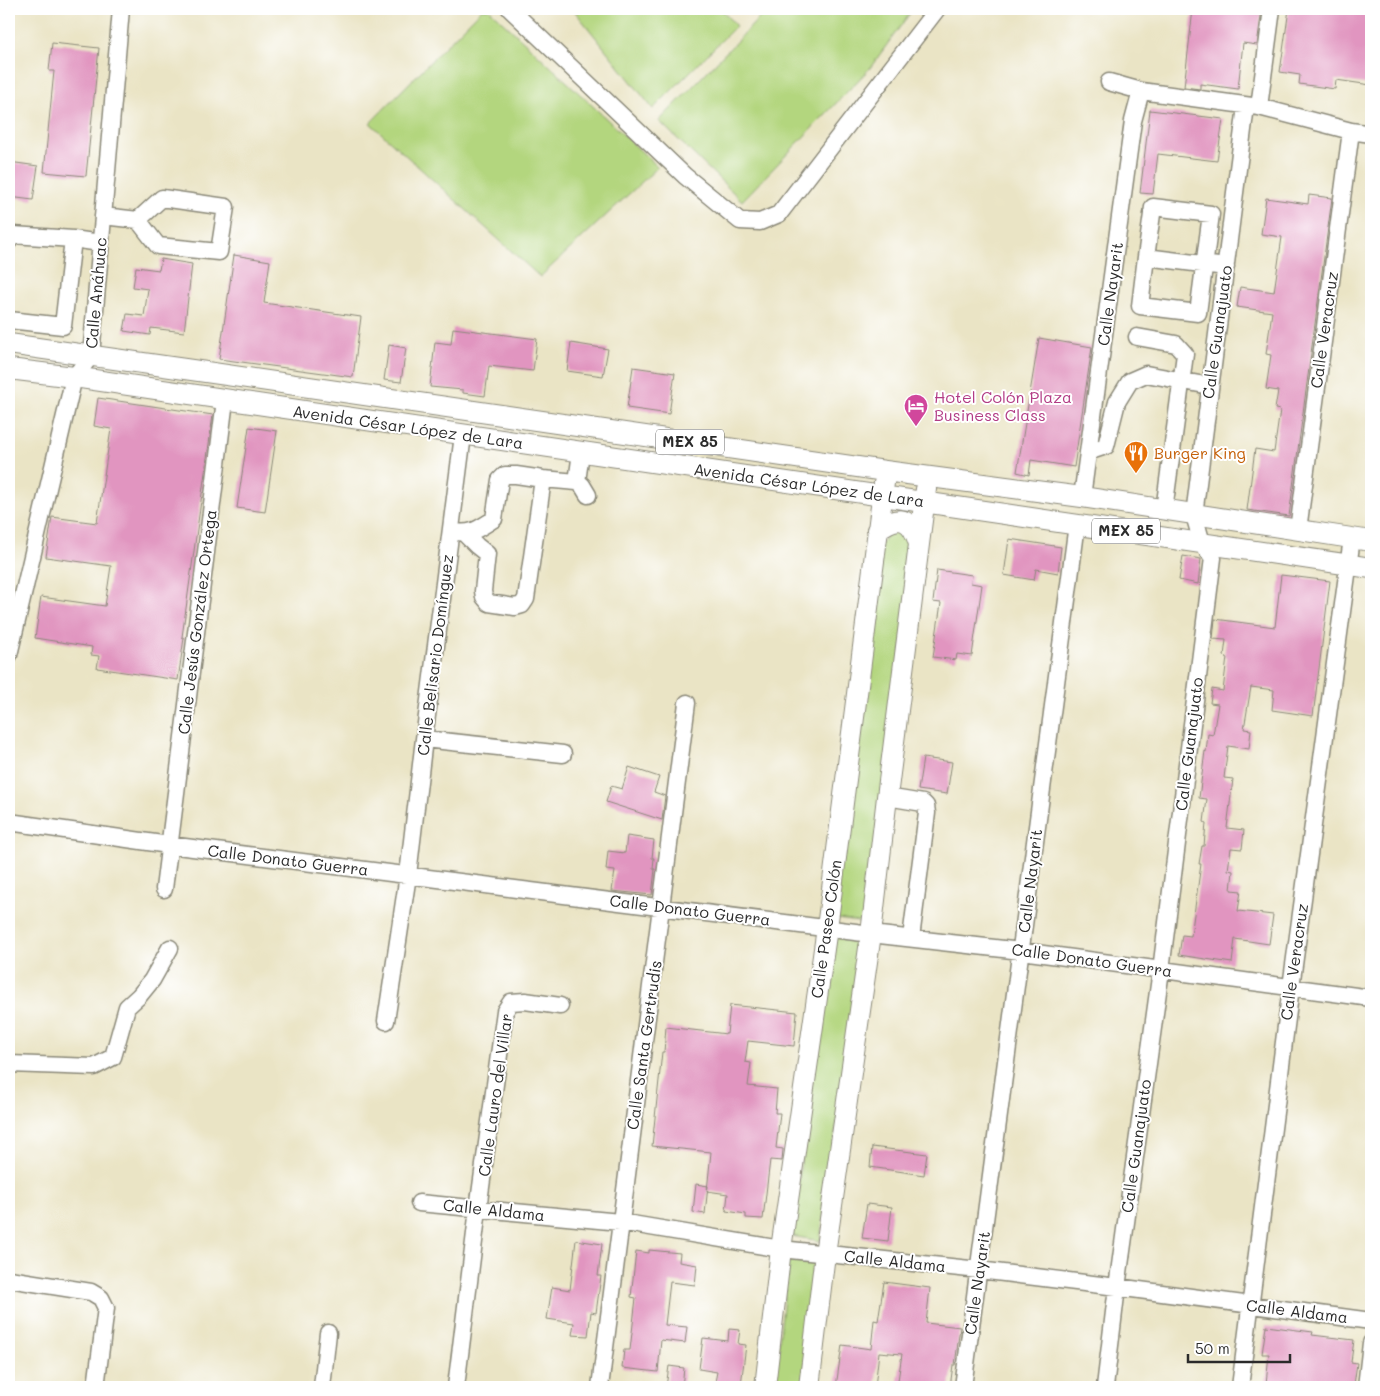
<svg xmlns="http://www.w3.org/2000/svg" width="1380" height="1396" viewBox="0 0 1380 1396" font-family="Mali,sans-serif">
<rect width="100%" height="100%" fill="#fff"/>
<filter id="ink" filterUnits="userSpaceOnUse"><feTurbulence type="fractalNoise" baseFrequency=".02" numOctaves="2"/><feDisplacementMap in="SourceGraphic" scale="10" xChannelSelector="R" yChannelSelector="G"/><feConvolveMatrix kernelMatrix="1 2 1 2 8 2 1 2 1" color-interpolation-filters="sRGB"/></filter>
<filter id="wash" filterUnits="userSpaceOnUse"><feTurbulence type="fractalNoise" baseFrequency=".0096" numOctaves="4" result="noise"/><feDisplacementMap in="SourceGraphic" scale="20" xChannelSelector="R" yChannelSelector="G"/><feGaussianBlur stdDeviation="1.12" result="paint"/><feColorMatrix in="noise" values="0 0 0 0 0 0 0 0 0 0 0 0 0 0 0 0 0 1.4 0 .05"/><feComposite in="paint" operator="in"/></filter>
<g filter="url(#wash)">
<rect width="100%" height="100%" fill="#eae4c5"/>
<path fill="#b3d67e" stroke="#6f8054" d="M482,9H489L658,167L540,277L370,123Z
M573,9H721L736,26L653,109Z
M768,9H913L870,68L742,201L659,121Z
M890,528L909,530L914,556L865,923L831,918L878,550Z
M829,933L863,937L820,1241L792,1236Z
M788,1261L817,1263L803,1387H774Z"/>
<g id="blocks">
<path fill="#e195c0" d="M1193,9H1262L1257,45L1243,43L1238,89L1200,84V89L1184,87Z
M1289,9H1371V85L1336,80L1335,89L1299,84L1300,75L1280,72Z
M52,43L99,48L86,176L44,172L54,71H49Z
M1150,110L1223,119L1217,161L1158,154L1153,194L1140,193Z
M9,162L38,166L33,200L9,197Z
M1309,195L1332,198L1289,516L1247,510L1255,449L1274,452L1280,410L1275,409L1278,391L1266,389L1271,355L1266,354L1272,312L1237,307L1240,287L1274,292L1282,237L1261,234L1266,198L1308,204Z
M234,255L270,261L264,303L361,317L353,377L219,359Z
M161,259L192,264L184,332L151,328L150,335L124,331L127,314L144,316L148,289L133,287L136,267L159,270Z
M453,328L537,339L533,371L489,366L485,396L463,393V390L430,387L435,342L451,344Z
M1039,338L1092,347L1074,467L1031,460L1029,475L1017,472Z
M571,343L608,349L603,376L567,371Z
M389,345L406,348L401,382L384,380Z
M633,367L675,373L669,414L627,408Z
M98,398L213,415L182,637L184,638L178,680L97,668L99,656L91,655L92,647L35,638L41,597L105,606L111,566L46,557L52,517L97,523L111,429L94,426Z
M249,427L277,431L265,512L237,508Z
M1009,539L1061,547L1058,573L1036,569L1034,580L1004,575Z
M1183,556L1201,559L1198,584L1179,580Z
M937,570L972,575L971,583L982,585L972,656L957,654L956,660L933,657L941,603L933,602Z
M1281,575L1330,581L1313,716L1272,710L1274,690L1251,687L1244,729L1251,730L1249,749L1228,746L1224,778L1233,779L1227,828L1244,830L1242,849L1231,848L1228,870L1233,871L1231,890L1241,891L1238,911L1273,915L1269,944L1235,939L1232,963L1179,955L1182,935L1191,936L1201,864H1199L1202,846H1204L1206,823L1204,822L1207,799L1199,798L1205,751L1206,752L1208,734L1213,735L1218,704L1210,703L1212,689L1223,691L1227,657L1224,656L1226,640L1213,639L1215,619L1275,627Z
M923,758L952,762L947,794L918,790Z
M629,767L659,777L654,792L665,796L662,820L606,802L611,786L622,789Z
M627,836L654,840L652,858H654L653,869H655L652,895L612,891L615,871L606,870L608,851L625,853Z
M730,1005L797,1012L794,1046L748,1041L745,1062L751,1063L748,1086L777,1089L775,1113H780L776,1148L783,1149L782,1161L770,1160L763,1219L746,1218V1214L726,1211L728,1194L707,1191L711,1152L652,1146L662,1052H664L666,1027L727,1034Z
M872,1147L927,1154L924,1175L870,1167Z
M696,1184L708,1186L705,1214L693,1212Z
M867,1204L892,1207L888,1241L862,1238Z
M576,1240L602,1244L598,1276H601L596,1313L591,1312L588,1336L572,1335L574,1323L547,1319L552,1287L570,1290Z
M649,1250L680,1253L679,1262L697,1265L695,1285L670,1282L665,1325L687,1327L685,1343L661,1340L658,1372L622,1368L624,1350H630L636,1298L631,1297L636,1251L649,1253Z
M884,1282L930,1288L926,1323L960,1327L955,1365H953L950,1387L917,1383V1387H897L902,1354L879,1352L875,1387H836L842,1345L871,1349L874,1320L878,1321Z
M1266,1326L1313,1332L1312,1335L1354,1340L1351,1362L1357,1363L1354,1385L1348,1384V1387H1274V1385L1266,1384L1269,1354H1262Z
M729,1329L740,1330L738,1344L746,1345L741,1385L715,1382L717,1372L699,1369L703,1338L728,1341Z
M669,1366L684,1368L682,1387H666Z"/>
</g>
</g>
<g filter="url(#ink)">
<use href="#blocks" fill-opacity="0" stroke="#8a8878" stroke-width="1"/>
<g fill="none" stroke-linecap="round" stroke-linejoin="round">
<defs>
<path id="minor" d="M510,9L685,176L740,221L760,222L779,214L937,9
M1109,82L1141,91L1259,107L1351,131L1371,134
M1259,107L1272,9
M103,216L138,220L158,246L219,252L226,207L162,198L138,220
M9,241L13,235L73,239
M1146,257L1153,207L1211,214L1198,313L1140,306L1146,257L1226,267
M9,320L63,326L73,239L100,243
M1137,337L1176,344L1185,354L1164,510
M1088,452L1106,446L1117,402L1130,381L1146,374L1210,386
M577,482L581,452
M1082,497L1133,121L1141,91
M1298,530L1351,131
M456,532C472,535 481,527 494,519L500,480L505,475H516L543,479L577,482L582,485L588,495
M465,534L477,546L487,554L483,591L484,597L489,603L515,607L522,605L526,599L543,479
M9,655L74,377L91,356L121,9
M424,739L563,754
M887,797L923,803L926,806L927,813L911,938
M9,822L169,845L871,934L1021,951L1371,998
M164,889L225,400
M386,1021L408,875L424,739L463,435
M9,1064L94,1067L113,1057L127,1007L139,996L152,980L170,948
M419,1203L620,1222L781,1249L979,1270L1117,1287L1371,1321
M9,1279L91,1292L101,1298L106,1308L96,1387
M322,1387L328,1333
M456,1387L478,1209L505,1011L511,1002L525,1001L560,1006
M600,1387C628,1159 659,931 687,703
M963,1387L1077,524
M1105,1387L1117,1287L1161,970L1213,558L1202,543L1194,515L1246,106
M1240,1387L1291,987L1352,538
M1366,1387L1371,1343"/>
<path id="major" d="M9,344L213,373L885,471L1082,497L1371,541
M9,369L74,377L1371,568
M877,530C899,514 911,517 919,544
M765,1387L781,1249L827,928L884,483
M809,1387L825,1254L871,934L887,797L926,489"/>
</defs>
<use href="#minor" stroke="#8a8878" stroke-width="19"/>
<use href="#major" stroke="#8a8878" stroke-width="22"/>
<use href="#minor" stroke="#fff" stroke-width="16"/>
<use href="#major" stroke="#fff" stroke-width="20"/>
</g>
</g>
<defs>
<symbol id="hotel-pin" viewBox="-11 -11 22 30"><path d="M0 17L-7.5 6A9.5 9.5 0 1 1 7.5 6Z" fill="#d1479c" stroke="#fff"/><path d="M-6-4.5h1.5V1H6V5H4.5V3h-9V5H-6ZM-4 0a1.8 1.8 0 1 1 3.6 0ZM.5 0V-2.5h3Q6-2.5 6 0Z" fill="#fff"/></symbol>
<symbol id="restaurant-pin" viewBox="-11 -11 22 30"><path d="M0 17L-7.5 6A9.5 9.5 0 1 1 7.5 6Z" fill="#e8710a" stroke="#fff"/><path d="M-5-6h1v4h1v-4h1v4h1v-4h1v5L-1.5 .5V6h-2V.5L-5-1ZM5-6V6H3V1.5H1.5Q1.5-4 5-6Z" fill="#fff"/></symbol>
</defs>
<g fill-rule="evenodd">
<use href="#hotel-pin" x="902" y="392" width="28" height="38"/>
<use href="#restaurant-pin" x="1122" y="439" width="28" height="38"/>
</g>
<g text-anchor="middle" stroke-width="4" stroke-linejoin="round" paint-order="stroke">
<g fill="#fff" stroke="#6b6b6b" stroke-width="1">
<rect x="656" y="429.5" width="68" height="25" rx="4"/>
<rect x="1092" y="518.5" width="68" height="25" rx="4"/>
</g>
<g font-size="15" font-weight="bold" fill="#2b2b2b">
<text x="690" y="447">MEX 85</text>
<text x="1126" y="536">MEX 85</text>
</g>
<g font-size="16" fill="#2b2b2b" stroke="#fff">
<text transform="translate(96 293) rotate(-85)" y="6">Calle Anáhuac</text>
<text transform="translate(1110 294) rotate(-82)" y="6">Calle Nayarit</text>
<text transform="translate(1324 330) rotate(-82)" y="6">Calle Veracruz</text>
<text transform="translate(1217 332) rotate(-82)" y="6">Calle Guanajuato</text>
<text transform="translate(408 427) rotate(8)" y="6">Avenida César López de Lara</text>
<text transform="translate(809 485) rotate(8)" y="6">Avenida César López de Lara</text>
<text transform="translate(197 622) rotate(-83)" y="6">Calle Jesús González Ortega</text>
<text transform="translate(435 655) rotate(-83)" y="6">Calle Belisario Domínguez</text>
<text transform="translate(1189 744) rotate(-83)" y="6">Calle Guanajuato</text>
<text transform="translate(288 860) rotate(7)" y="6">Calle Donato Guerra</text>
<text transform="translate(1030 881) rotate(-83)" y="6">Calle Nayarit</text>
<text transform="translate(690 910) rotate(7)" y="6">Calle Donato Guerra</text>
<text transform="translate(826 929) rotate(-82)" y="6">Calle Paseo Colón</text>
<text transform="translate(1092 960) rotate(8)" y="6">Calle Donato Guerra</text>
<text transform="translate(1294 962) rotate(-82)" y="6">Calle Veracruz</text>
<text transform="translate(644 1045) rotate(-82)" y="6">Calle Santa Gertrudis</text>
<text transform="translate(495 1095) rotate(-82)" y="6">Calle Lauro del Villar</text>
<text transform="translate(1136 1146) rotate(-82)" y="6">Calle Guanajuato</text>
<text transform="translate(494 1210) rotate(6)" y="6">Calle Aldama</text>
<text transform="translate(895 1261) rotate(6)" y="6">Calle Aldama</text>
<text transform="translate(977 1283) rotate(-82)" y="6">Calle Nayarit</text>
<text transform="translate(1297 1311) rotate(7)" y="6">Calle Aldama</text>
</g>
<g font-size="16" fill="#b23c85" stroke="#fff" text-anchor="start">
<text x="934" y="403">Hotel Colón Plaza<tspan x="934" dy="18">Business Class</tspan></text>
</g>
<g font-size="16" fill="#c56008" stroke="#fff" text-anchor="start">
<text x="1154" y="459">Burger King</text>
</g>
</g>
<rect width="1380" height="1396" fill="none" stroke="#fff" stroke-width="30"/>
<path d="M1188 1354v8h102v-8" fill="none" stroke="#2b2b2b" stroke-width="2.5"/>
<text x="1195" y="1354" font-size="15" fill="#2b2b2b" stroke="#ffffff" stroke-width="4" paint-order="stroke">50 m</text>
</svg>
